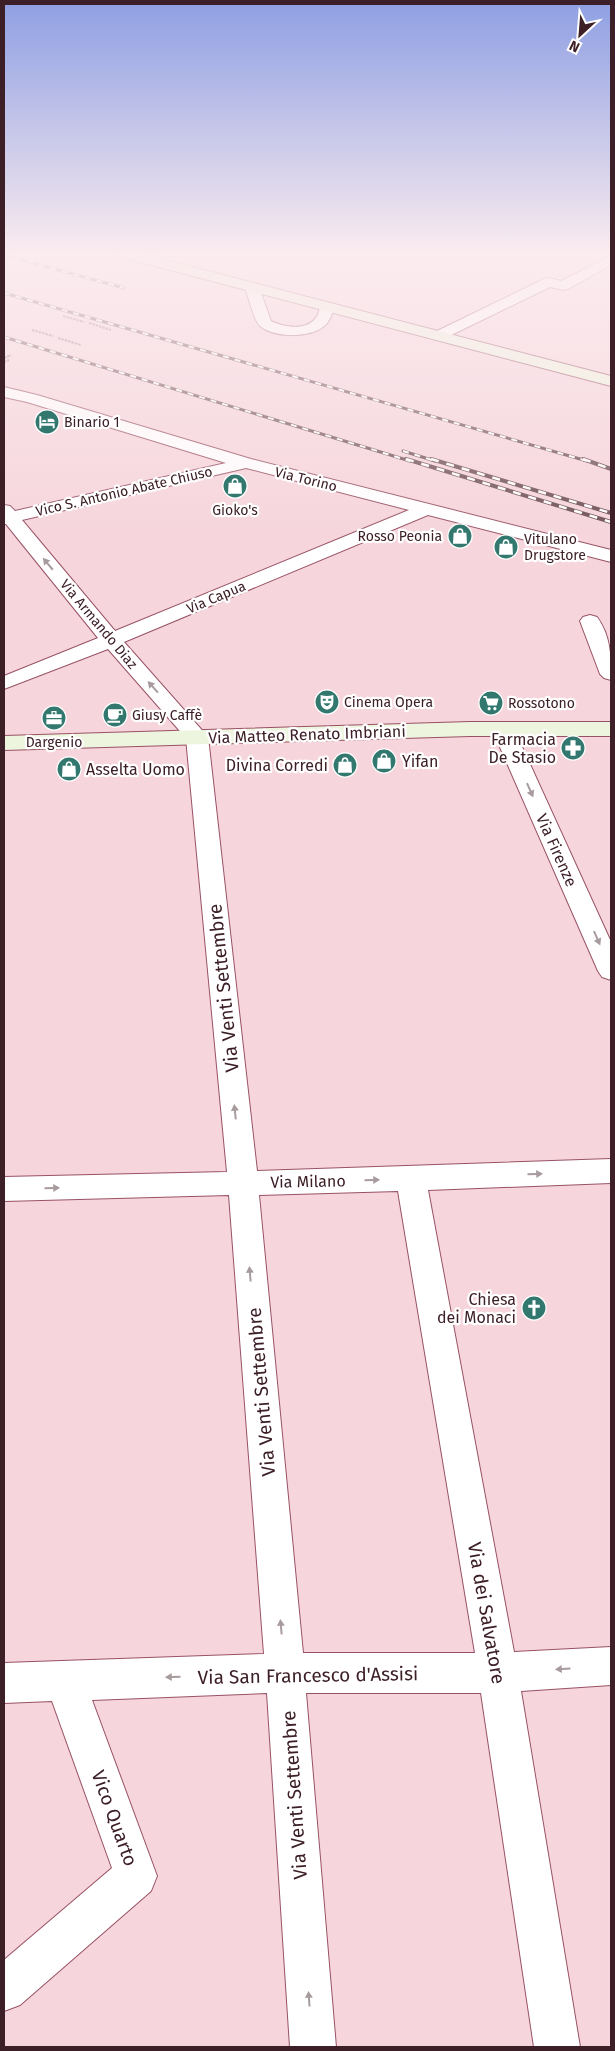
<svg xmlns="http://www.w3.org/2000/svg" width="615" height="2051" viewBox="0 0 615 2051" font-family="'Fira Sans',sans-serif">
<rect width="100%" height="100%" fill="#f6d5dc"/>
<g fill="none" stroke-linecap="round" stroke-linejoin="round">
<defs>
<path id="street" d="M611,256V265L568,289L563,290L550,287L443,339H433L430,336L433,333L544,279L549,278L561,281Z
M252,283L257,284L259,287L271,321C283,327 305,331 315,319C319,315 319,308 322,304H332L334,307C332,314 330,322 323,327C309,338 274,338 260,326C254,321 248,296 245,287L247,284Z
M4,387L37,395L251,459L611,550V562L428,515L124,642L208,737L257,1171L611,1159V1183L428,1190L514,1652L611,1647V1685L521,1691L580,2047H534L481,1693H306L336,2047H290L267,1693L92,1700L157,1876L151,1891L20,2005L4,2011V1960L112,1868L52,1701L4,1703V1663L264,1654L229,1195L4,1201V1177L227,1172L186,738L108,649L4,689V676L98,638L6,524H4V505L10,506L15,511L226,463L27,402L4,397ZM246,468L409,510L115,631L22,520ZM398,1191L475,1653H303L259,1195Z
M590,615L597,617C611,636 611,657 611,680L604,678L600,674L580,621L583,617Z
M503,722L511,724L514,729L611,942V980L602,977L598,971L492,729L495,724Z"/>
<path id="secondary" d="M111,252H135L611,376V386L113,255Z
M470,722H611V736H470L4,750V736Z"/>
</defs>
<use href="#street" stroke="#985265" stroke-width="2"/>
<use href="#secondary" stroke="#985265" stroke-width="2"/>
<path stroke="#a08188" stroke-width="2" stroke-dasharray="2.5 1" stroke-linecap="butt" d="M63,316L84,322
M89,323L111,330
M32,330L53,336
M58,338L81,345
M4,358L11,355
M4,362L9,360"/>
<use href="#street" fill="#fff" fill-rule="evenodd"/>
<use href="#secondary" fill="#eef5df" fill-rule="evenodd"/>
<defs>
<path id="rail-far1" d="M4,255L124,288
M4,293L587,461
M4,337L410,461
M403,451L435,461"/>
<path id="rail" d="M406,459L611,522
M431,459L611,513
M583,459L611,469"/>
</defs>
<use href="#rail-far1" stroke="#6e5057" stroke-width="3"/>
<use href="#rail" stroke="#6e5057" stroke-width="4"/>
<use href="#rail-far1" stroke="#fff" stroke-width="2" stroke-dasharray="6" stroke-linecap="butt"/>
<use href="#rail" stroke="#fff" stroke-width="2.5" stroke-dasharray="8" stroke-linecap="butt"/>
</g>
<defs><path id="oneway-solid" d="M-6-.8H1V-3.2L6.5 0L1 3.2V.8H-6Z" transform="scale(1.25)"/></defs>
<g fill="#a89b9e">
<use href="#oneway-solid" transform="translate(48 564) rotate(-130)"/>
<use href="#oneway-solid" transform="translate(153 687) rotate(-132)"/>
<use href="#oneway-solid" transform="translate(530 790) rotate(66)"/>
<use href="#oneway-solid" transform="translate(597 938) rotate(66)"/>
<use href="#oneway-solid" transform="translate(235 1112) rotate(-96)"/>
<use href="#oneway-solid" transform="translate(535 1174) rotate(-2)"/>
<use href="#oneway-solid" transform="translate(372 1180) rotate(-1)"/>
<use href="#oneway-solid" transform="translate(52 1188) rotate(-2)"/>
<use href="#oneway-solid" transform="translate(250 1274) rotate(-95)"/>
<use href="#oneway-solid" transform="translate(281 1627) rotate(-95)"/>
<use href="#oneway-solid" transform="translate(563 1669) rotate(176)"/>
<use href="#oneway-solid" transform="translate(173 1677) rotate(178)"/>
<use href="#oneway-solid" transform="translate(309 1999) rotate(-94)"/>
</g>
<linearGradient id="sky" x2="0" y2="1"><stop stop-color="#8e9fe3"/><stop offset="0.47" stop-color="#fbecef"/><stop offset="1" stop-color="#fbecef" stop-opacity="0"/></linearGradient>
<rect width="615" height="539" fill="url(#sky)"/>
<defs>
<symbol id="hotel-disc" viewBox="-11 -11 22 22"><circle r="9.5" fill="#32786f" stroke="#fff"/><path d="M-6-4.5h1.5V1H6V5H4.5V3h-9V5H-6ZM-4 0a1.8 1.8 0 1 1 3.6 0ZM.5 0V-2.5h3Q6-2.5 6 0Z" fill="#fff"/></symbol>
<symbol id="shop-disc" viewBox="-11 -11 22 22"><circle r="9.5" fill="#32786f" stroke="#fff"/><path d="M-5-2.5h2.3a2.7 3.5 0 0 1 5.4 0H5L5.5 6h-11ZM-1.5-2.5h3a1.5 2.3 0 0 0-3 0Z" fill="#fff"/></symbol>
<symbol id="theatre-disc" viewBox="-11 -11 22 22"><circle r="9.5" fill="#32786f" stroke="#fff"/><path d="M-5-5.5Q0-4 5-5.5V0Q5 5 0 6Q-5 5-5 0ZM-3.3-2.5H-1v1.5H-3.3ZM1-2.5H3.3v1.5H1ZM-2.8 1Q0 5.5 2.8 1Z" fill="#fff"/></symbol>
<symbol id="supermarket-disc" viewBox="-11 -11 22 22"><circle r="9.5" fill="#32786f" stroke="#fff"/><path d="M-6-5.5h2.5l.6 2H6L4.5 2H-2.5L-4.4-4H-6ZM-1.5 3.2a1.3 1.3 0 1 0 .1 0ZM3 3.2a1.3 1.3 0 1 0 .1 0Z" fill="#fff"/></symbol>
<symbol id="cafe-disc" viewBox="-11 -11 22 22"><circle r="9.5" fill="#32786f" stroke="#fff"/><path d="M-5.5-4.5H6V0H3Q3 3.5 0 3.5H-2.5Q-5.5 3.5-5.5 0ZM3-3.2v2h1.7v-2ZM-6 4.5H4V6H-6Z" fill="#fff"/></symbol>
<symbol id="office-disc" viewBox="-11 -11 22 22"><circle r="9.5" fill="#32786f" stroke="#fff"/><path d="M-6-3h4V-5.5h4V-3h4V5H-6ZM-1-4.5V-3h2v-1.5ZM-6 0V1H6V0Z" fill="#fff"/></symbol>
<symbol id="pharmacy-disc" viewBox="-11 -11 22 22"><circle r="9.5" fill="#32786f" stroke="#fff"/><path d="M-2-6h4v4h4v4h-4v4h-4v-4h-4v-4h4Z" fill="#fff"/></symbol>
<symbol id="church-disc" viewBox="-11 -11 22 22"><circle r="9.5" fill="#32786f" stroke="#fff"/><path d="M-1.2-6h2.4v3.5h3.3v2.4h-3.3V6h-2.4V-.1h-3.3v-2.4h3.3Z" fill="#fff"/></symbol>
</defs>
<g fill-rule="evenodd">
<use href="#hotel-disc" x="33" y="408" width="28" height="28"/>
<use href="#shop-disc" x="221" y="472" width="28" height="28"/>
<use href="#shop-disc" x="446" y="522" width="28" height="28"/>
<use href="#shop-disc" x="492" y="533" width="28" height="28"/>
<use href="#theatre-disc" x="313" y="688" width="28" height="28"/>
<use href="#supermarket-disc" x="477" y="689" width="28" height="28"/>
<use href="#cafe-disc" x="101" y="701" width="28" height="28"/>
<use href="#office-disc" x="40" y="704" width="28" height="28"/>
<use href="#pharmacy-disc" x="559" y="734" width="28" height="28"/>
<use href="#shop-disc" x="370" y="747" width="28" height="28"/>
<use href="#shop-disc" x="331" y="751" width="28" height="28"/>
<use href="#shop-disc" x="55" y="755" width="28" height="28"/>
<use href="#church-disc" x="520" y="1294" width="28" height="28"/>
</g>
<g text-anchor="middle" stroke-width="4.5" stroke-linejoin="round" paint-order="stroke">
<g font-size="14" fill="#3d2027" stroke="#fff" text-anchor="start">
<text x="64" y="427">Binario 1</text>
<text x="235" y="515" text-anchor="middle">Gioko's</text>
<text x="442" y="541" text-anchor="end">Rosso Peonia</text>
<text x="524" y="544">Vitulano<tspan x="524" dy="16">Drugstore</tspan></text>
<text x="344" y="707">Cinema Opera</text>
<text x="508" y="708">Rossotono</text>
<text x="132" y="720">Giusy Caffè</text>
<text x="54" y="747" text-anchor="middle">Dargenio</text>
</g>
<g font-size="14" fill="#3d2027" stroke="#fff">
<text transform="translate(306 479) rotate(14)" y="5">Via Torino</text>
<text transform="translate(124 491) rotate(-13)" y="5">Vico S. Antonio Abate Chiuso</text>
<text transform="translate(216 597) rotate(-23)" y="5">Via Capua</text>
<text transform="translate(99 624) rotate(50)" y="5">Via Armando Diaz</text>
</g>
<g font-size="16" fill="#3d2027" stroke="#fff">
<text transform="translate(307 734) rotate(-2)" y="6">Via Matteo Renato Imbriani</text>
<text transform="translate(557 850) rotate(66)" y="6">Via Firenze</text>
<text transform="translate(308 1181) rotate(-1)" y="6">Via Milano</text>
</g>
<g font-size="16" fill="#3d2027" stroke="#fff" text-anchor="end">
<text x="556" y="745">Farmacia<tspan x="556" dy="18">De Stasio</tspan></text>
<text x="402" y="767" text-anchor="start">Yifan</text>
<text x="328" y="771">Divina Corredi</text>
<text x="86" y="775" text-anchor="start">Asselta Uomo</text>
<text x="516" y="1305">Chiesa<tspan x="516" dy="18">dei Monaci</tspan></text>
</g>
<g font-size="19" fill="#3d2027" stroke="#fff">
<text transform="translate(223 988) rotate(-96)" y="7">Via Venti Settembre</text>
<text transform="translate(261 1392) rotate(-95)" y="7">Via Venti Settembre</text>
<text transform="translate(487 1613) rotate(80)" y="7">Via dei Salvatore</text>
<text transform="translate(308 1675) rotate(-1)" y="7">Via San Francesco d'Assisi</text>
<text transform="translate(294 1795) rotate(-94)" y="7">Via Venti Settembre</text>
<text transform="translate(115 1818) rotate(70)" y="7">Vico Quarto</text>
</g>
</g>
<rect width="615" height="2051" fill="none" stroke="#3d2027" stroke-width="10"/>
<g transform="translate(580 35) rotate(206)" stroke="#ffffff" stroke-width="4" paint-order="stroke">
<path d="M0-4L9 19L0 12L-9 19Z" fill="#3d2027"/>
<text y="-8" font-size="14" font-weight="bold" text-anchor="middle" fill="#3d2027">N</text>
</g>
</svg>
